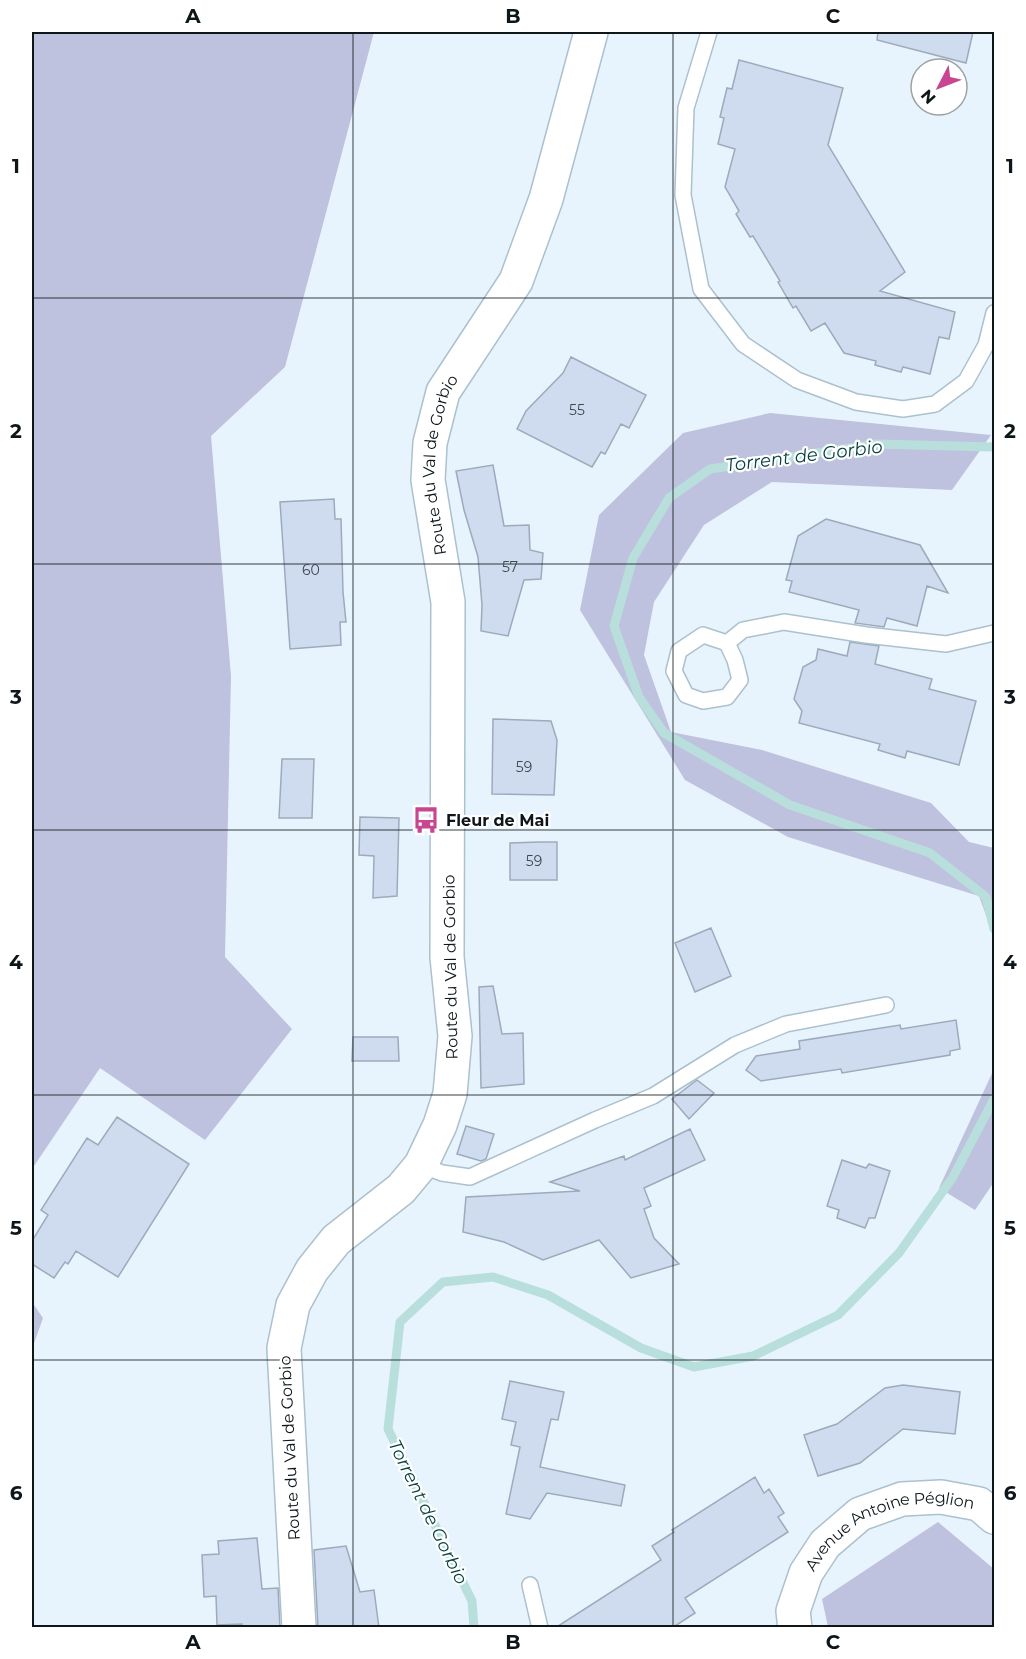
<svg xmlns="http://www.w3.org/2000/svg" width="1026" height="1659" viewBox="0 0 1026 1659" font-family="Montserrat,sans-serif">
<rect width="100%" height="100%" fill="#e7f4fd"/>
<path fill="#bfc2de" d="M32,32H374L285,367L211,436L231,676L225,957L292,1029L205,1140L100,1068L32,1169Z
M770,413L991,435L952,490L772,482L704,525L654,602L644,655L671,732L762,750L931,803L969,842L994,848V937L979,896L788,837L685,780L580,610L599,515L683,433Z
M994,1069V1182L975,1210L939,1188Z
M32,1302L43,1318L32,1349Z
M938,1522L994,1569V1627H828L822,1599Z"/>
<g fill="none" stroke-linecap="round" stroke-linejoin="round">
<path stroke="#b9dfdc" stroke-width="9" d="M994,447L877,444L710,469L669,498L633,558L614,626L639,697L664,733L790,805L930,853L986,897L994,929
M474,1628L472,1601L388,1429L400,1322L443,1282L493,1277L548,1295L641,1348L694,1367L753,1356L838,1315L899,1253L953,1177L994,1099"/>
</g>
<path fill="#cfdcef" stroke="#9daabc" stroke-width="1.5" d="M878,32H973L966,63L877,40Z
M739,60L843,88L828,145L905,272L880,291L955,312L949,339L939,337L930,374L903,367L901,372L875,365L876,361L844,353L825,323L811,331L796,306L793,308L778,282L780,281L753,236L750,237L736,214L739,211L725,187L735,149L718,144L724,118L720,117L727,88L732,89Z
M571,357L646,395L629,428L621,424L605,454L601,452L592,467L517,429L526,411L563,373Z
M493,465L504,526L529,525L530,550L543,553L541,579L524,580L508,636L481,631L482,605L478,557L464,510L456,471Z
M334,499L335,519H341L343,592L346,622H340L341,645L290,649L280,502Z
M826,519L920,545L948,593L927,586L917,626L887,618L884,627L855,623L859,610L789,592L792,581L786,580L798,536Z
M850,642L879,646L875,664L932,679L929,689L976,701L959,765L907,751L905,758L878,750L880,744L799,723L802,711L794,699L803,667L816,660L818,649L847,656Z
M493,719L551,721L557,740L554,795L492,794Z
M282,759H314L312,818H279Z
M360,817L399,818L397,896L373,898L374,856L359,855Z
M539,842H557V880H510V843Z
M711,928L731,976L695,992L675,943Z
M493,986L502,1034L523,1033L524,1084L481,1088L479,987Z
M956,1020L960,1049L950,1051V1055L842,1073L841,1069L761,1081L746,1070L756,1056L800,1049L799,1041L900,1025L901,1029Z
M353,1037H398L399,1061H352Z
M697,1080L714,1093L689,1119L672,1099Z
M117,1117L189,1164L118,1277L76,1251L68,1264L65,1262L54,1278L32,1264V1241L48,1215L41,1210L87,1138L98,1145Z
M466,1126L494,1134L486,1159L481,1161L457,1154Z
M690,1129L705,1160L644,1188L651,1206L644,1209L654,1238L679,1264L631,1278L599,1240L543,1260L504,1242L463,1232L466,1197L580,1191L550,1182L624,1156L625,1160Z
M842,1160L866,1168L869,1164L890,1171L875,1218H869L865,1228L837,1218L839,1210L827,1206Z
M510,1381L564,1392L558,1420L551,1419L540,1467L625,1485L621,1506L547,1493L530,1519L506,1514L520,1447L511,1445L516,1422L502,1419Z
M903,1385L960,1392L955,1434L903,1429L860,1463L818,1476L804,1435L837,1424L885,1388Z
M755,1477L764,1493L769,1489L784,1513L778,1517L788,1532L685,1598L695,1613L672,1628H555L661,1560L652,1546L674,1532L672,1530Z
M257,1538L262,1589L278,1588L280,1628H242V1624L217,1625L216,1596L204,1597L202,1555L219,1554L218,1541Z
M346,1546L360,1592L374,1590L379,1628H318L314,1550Z"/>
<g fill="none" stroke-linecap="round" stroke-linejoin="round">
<defs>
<path id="service" d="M709,32L686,108L683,195L701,289L743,344L797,380L856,402L903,409L935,404L966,381L986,345L994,313
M703,635L727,643L735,660L740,680L727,697L703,701L686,695L674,671L679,651Z
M727,643L743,630L784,622L866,635L946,644L994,633
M421,1165L442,1173L470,1177L595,1120L653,1096L735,1045L786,1024L886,1005
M530,1585L540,1628"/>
<g id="tertiary">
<path id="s1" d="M299,1628L284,1348L293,1305L312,1270L336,1240L401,1189L421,1165L440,1125L450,1094L455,1036L447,957L448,602L428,480L430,443L443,392L516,281L546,199L591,32"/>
<path id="s2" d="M795,1628L793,1611L806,1573L825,1544L860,1514L902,1499L941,1497L979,1504L994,1517"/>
</g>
</defs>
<use href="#service" stroke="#abc1ce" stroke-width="18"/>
<use href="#tertiary" stroke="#abc1ce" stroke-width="36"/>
<use href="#service" stroke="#fff" stroke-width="15"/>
<use href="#tertiary" stroke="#fff" stroke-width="33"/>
</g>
<path fill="none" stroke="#0e161a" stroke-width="1.5" stroke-opacity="0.55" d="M353,32V1628M673,32V1628M32,298H994M32,564H994M32,830H994M32,1095H994M32,1360H994"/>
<defs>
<symbol id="bus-bare" viewBox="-9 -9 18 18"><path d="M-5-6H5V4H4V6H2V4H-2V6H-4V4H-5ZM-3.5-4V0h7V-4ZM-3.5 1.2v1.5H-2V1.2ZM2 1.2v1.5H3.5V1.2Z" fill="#c7468f" stroke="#fff" stroke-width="2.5" paint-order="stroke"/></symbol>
</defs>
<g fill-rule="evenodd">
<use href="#bus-bare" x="407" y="801" width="38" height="38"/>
</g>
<g text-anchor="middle" stroke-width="4.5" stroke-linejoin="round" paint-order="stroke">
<g font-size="14" fill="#3e484f">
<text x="577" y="415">55</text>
<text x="510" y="572">57</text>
<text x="311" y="575">60</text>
<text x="524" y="772">59</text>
<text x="534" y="866">59</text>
</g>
<g font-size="16" fill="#0e161a" stroke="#fff">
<text dy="6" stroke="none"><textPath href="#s1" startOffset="1226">Route du Val de Gorbio</textPath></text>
<text transform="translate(450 967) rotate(-91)" y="6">Route du Val de Gorbio</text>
<text transform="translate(289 1448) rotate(-93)" y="6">Route du Val de Gorbio</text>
<text dy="6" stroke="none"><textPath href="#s2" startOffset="159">Avenue Antoine Péglion</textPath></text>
</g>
<g font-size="16" font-weight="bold" fill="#0e161a" stroke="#fff" text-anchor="start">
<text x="446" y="826">Fleur de Mai</text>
</g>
<g font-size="18" font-style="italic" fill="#084340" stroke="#fff">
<text transform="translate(804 456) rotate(-7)" y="6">Torrent de Gorbio</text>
<text transform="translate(428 1512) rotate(64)" y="6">Torrent de Gorbio</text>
</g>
</g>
<rect width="1026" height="1659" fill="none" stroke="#ffffff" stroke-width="66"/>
<g transform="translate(939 87) rotate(228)"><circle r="28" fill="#ffffff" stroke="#9fa2a3" stroke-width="1.5"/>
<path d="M0-4.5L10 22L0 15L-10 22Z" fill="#c7468f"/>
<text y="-9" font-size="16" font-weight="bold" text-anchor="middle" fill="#0e161a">N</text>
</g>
<rect x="33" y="33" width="960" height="1593" fill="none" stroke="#0e161a" stroke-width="2"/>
<g font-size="20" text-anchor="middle" font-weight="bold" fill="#0e161a">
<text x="193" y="23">A</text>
<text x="513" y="23">B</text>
<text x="833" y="23">C</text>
<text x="16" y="173">1</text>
<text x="1010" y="173">1</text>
<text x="16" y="438">2</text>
<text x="1010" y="438">2</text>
<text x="16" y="704">3</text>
<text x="1010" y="704">3</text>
<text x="16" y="969">4</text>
<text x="1010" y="969">4</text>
<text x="16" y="1235">5</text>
<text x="1010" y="1235">5</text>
<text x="16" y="1500">6</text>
<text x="1010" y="1500">6</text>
<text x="193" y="1649">A</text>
<text x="513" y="1649">B</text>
<text x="833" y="1649">C</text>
</g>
</svg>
